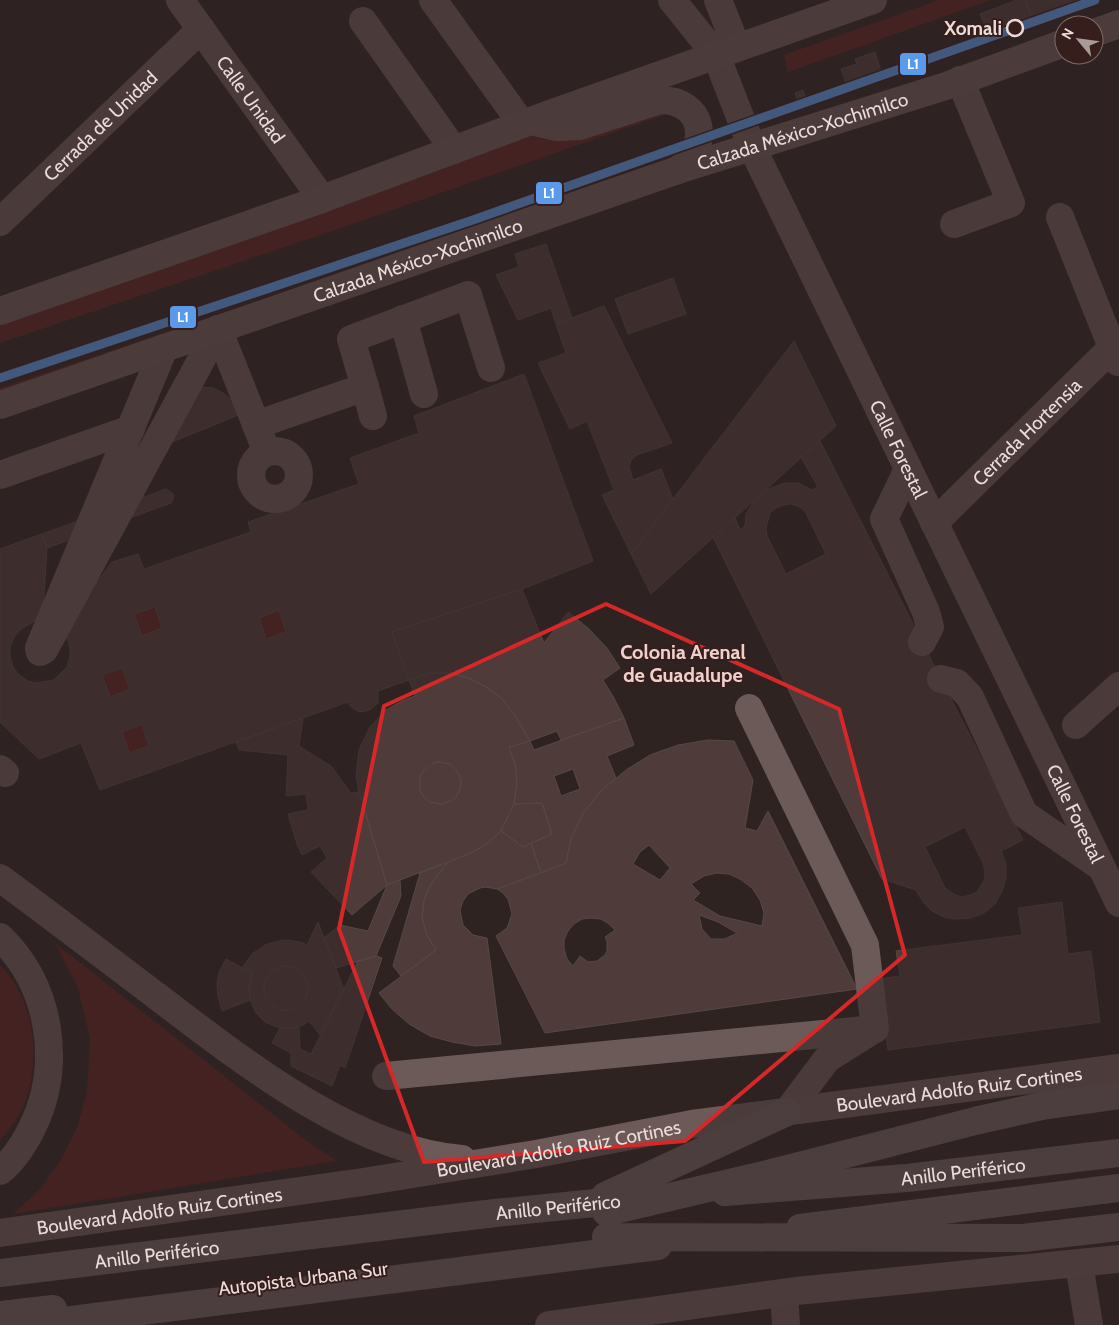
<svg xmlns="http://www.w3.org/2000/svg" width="1119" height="1325" viewBox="0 0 1119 1325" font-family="Cabin,sans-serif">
<rect width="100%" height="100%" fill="#2f2322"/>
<path fill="#5d221f" d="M939,0H991L788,72L784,55Z
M681,109L321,235L0,343V314L527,128Z
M342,273L0,397V388Z
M155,607L162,628L142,636L134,614Z
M279,610L286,632L266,639L259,618Z
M122,668L130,689L110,697L102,675Z
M142,724L149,746L129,753L122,732Z
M55,943L308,1142L337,1161L13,1214L40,1189L61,1160L77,1128L87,1092L90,1038L78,988Z
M0,965C34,999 42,1057 25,1102C20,1116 10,1129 0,1140Z"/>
<path fill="#4f3b39" stroke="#544948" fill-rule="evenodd" d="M1017,0H1025L1032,18L988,33L980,14Z
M1025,0H1082L1032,18Z
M875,52L881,71L846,83L841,69L857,64L855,59Z
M803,90L806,99L798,102L795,93Z
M546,244L572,318L556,324L551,308L518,320L496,275L519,267L515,254Z
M673,278L686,314L628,334L615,299Z
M604,306L672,443L637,455L631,460L629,467L633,480L661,469L673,499L631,554L602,495L614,490L587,421L570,429L538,363L566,353L556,324Z
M794,341L836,426L651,594L631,554Z
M524,374L593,561L522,589L392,632L409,680L378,691V703L370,710L360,712L356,710L351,707L348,702L100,790L81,743L39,759L0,722V549L42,534L47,548L43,611L38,619L21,629L14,637L10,647V657L13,667L19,675L28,681L37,683L54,680L67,667L70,657V648L65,630L67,622L112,562L138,554L144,569L251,532L248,522L359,484L350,458L419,433L414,416ZM155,607L162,628L142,636L134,614ZM279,610L286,632L266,639L259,618ZM122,668L130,689L110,697L102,675ZM142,724L149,746L129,753L122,732Z
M200,387L213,388L223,393L234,402L241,414L167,444Z
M820,441L1023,840L1001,851L1006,864V878L1002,891L995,904L984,913L971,918L957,919L944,917L932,911L923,902L916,890L882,879L713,537L735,518L740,530L745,526L746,514L754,501L768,489L785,483H798L812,490L818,487L801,457ZM791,504L798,506L805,511L826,554L786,574L767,536L766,528L770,513L776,508L783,505ZM965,827L983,863L985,871V879L977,892L970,895L962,897L955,895L945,888L925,847Z
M166,489L173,494V499L171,503L47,548L42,534Z
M522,589L544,643L568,612L588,628L607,648L620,668L603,680L614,698L624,718L561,740L557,731L530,741L514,714L501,698L486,687L469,678L450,673H429L409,680L392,632Z
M429,673H450L469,678L486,687L501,698L514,714L530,741L509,747L515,764L517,783L514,804L501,831L488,843L471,853L387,885L359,792L356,775L359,750L370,727L386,710L402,701L415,696L409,680ZM436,762L450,764L459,774L461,780V787L455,799L442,804L429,802L424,797L420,791V776L424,770Z
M303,718L299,746L331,766L351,793L359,792L387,885L352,915L311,872L327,858L320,846L302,855L297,844L288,814L308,810L306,794L286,796L288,755L239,750L236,742Z
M624,718L634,745L607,756L616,778L602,790L583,813L571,839L566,863L541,873L531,843L552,834L542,803L514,804L517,783L515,764L509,747L530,741L534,750ZM573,769L580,789L561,796L554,776Z
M708,740L734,741L753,780L745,828L757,831L768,811L857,989L545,1033L496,936L507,928L512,914L508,899L503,893L497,889L566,863L571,839L583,813L602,790L626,770L650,755L678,745ZM649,845L670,868L660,880L633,864L640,852ZM717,873L729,874L740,879L752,888L760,900L764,913L762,926L720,916L693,900L700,893L691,884L704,876ZM699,915L718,922L737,933L725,939H711L702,929ZM591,918L601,919L609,924L615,930L605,937L607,941V951L605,955L597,961L588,962L580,956L573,966L567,959L564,949V940L568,931L574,924L582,919Z
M419 783a21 21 0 1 1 42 0a21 21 0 1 1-42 0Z
M542,803L552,834L523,847L501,831L514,804Z
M501,831L523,847L531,843L541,873L497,889L485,887L480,888L468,894L463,901L460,910L463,925L473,935L487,938L501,1044L475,1046L452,1042L430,1036L409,1024L392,1009L379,993L436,950L427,935L422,918L424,900L431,884L448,862L471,853L488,843Z
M448,862L431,884L424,900L422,918L427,935L436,950L401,976L393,966L420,873Z
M400,880L401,896L376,956L336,968L324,938L340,925L368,931L387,885Z
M1062,902L1068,954L1091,951L1100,1022L888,1050L879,979L900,976L896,951L1022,935L1018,908Z
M318,922L344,990L321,1036L309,1021L303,1025L291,1028L277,1027L265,1022L256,1013L250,1000L249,987L252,973L242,968L252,954L267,944L284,940L301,942L307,945ZM283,966L297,968L303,973L309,985L306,999L301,1006L294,1010H279L267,1001L264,994V986L270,972Z
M376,956L382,958L345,1068L340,1065L332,1086L291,1066V1053L272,1043L280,1028H291L299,1026L300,1049L311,1054L358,961Z
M226,959L252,973L249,987L250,1000L222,1011L218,996L217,984L219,972Z
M264 988a22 22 0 1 1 44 0a22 22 0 1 1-44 0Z"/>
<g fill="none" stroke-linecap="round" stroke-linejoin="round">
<g stroke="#6b5a58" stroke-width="28">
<path id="s1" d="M180,0L322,199"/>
<path d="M433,0L522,124"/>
<path id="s2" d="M672,0L716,55L751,145L1119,903"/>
<path d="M718,0L737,48"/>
<path d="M363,21L454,150"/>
<path d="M1060,217L1118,362"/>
<path id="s3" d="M0,222L201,29"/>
<path d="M954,224L1011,203L960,80"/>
<path d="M403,319L424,394"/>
<path d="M218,329L263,442"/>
<path d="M164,348L39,648L40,652L44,650L218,329"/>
<path d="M365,387L373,416"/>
<path d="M256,425L365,387L351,339L468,295L491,368"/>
<circle cx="275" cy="475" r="24"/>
<path d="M908,469L884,519L926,612L930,627L922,642"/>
<path d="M0,475L131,429"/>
<path id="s4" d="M934,523L1119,341"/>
<path d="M941,679L957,683L970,697L1024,814L1101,867"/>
<path d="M1076,725L1119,686"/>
<path d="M0,769L5,773"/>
<path d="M386,1076L875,1029L865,945L749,708"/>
<path d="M787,1112L827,1059L870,1032"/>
<path d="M1079,1264L1089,1325"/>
<path d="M784,1293L786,1325"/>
</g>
<g stroke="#6d5a58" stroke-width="28">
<path d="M1094,33L1119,24"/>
<path d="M531,121L556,127L580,126L660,100C704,100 712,146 678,170"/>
<path d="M0,311L322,199L552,113L873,0"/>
<path id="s5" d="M0,405L678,170L949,85L1064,43"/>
<path d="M0,878C53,917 105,957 158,997C241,1060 355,1151 462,1159"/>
<path d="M0,937C51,986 63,1065 32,1128C24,1144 14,1160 0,1171"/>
<path id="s6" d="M0,1233L363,1182L536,1154L692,1124L1119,1068"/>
<path d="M549,1325L796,1291L1119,1259"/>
</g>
<g stroke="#70615f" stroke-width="28">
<path d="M979,1120L1042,1106L1119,1095"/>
<path id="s7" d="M725,1192L907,1178L1119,1153"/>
<path d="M605,1196L787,1112"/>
<path d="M800,1228L1119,1188"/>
<path d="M1023,1238L1119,1227"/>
<path id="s8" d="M0,1273L495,1213L635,1199"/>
<path d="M0,1315L53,1309"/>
<path d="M32,1325L658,1246"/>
</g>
<path stroke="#70615f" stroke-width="28" d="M606,1212L768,1174L979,1120
M606,1237L1023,1238"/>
<defs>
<path id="rail-1" d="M0,378L470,221L1095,0"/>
</defs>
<use href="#rail-1" stroke="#351e1c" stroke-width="12"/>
<use href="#rail-1" stroke="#5b99ea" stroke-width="9"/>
</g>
<path d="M0 0H1119V1325H0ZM606,604L839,709L905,955L685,1141L424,1162L339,929L384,706Z" fill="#2f2322" fill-opacity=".55" fill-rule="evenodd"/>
<path fill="none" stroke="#d62828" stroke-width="4" stroke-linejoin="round" d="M606,604L839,709L905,955L685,1141L424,1162L339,929L384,706Z"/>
<circle fill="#351e1c" stroke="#ebdbd9" stroke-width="2.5" cx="1015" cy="28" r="8"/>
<g text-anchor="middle" stroke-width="4" stroke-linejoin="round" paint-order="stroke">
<g font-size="19" font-weight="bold" fill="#ebdbd9" stroke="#351e1c" text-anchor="end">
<text x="1002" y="35">Xomali</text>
</g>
<g font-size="19" fill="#ebdbd9" stroke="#351e1c">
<text dy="7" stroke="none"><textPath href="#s1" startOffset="122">Calle Unidad</textPath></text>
<text dy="7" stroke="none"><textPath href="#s3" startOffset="139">Cerrada de Unidad</textPath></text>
<text dy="7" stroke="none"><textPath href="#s5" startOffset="848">Calzada México-Xochimilco</textPath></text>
<text dy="7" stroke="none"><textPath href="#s5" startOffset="442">Calzada México-Xochimilco</textPath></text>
<text dy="7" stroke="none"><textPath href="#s4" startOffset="130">Cerrada Hortensia</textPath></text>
<text dy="7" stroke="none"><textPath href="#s2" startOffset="505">Calle Forestal</textPath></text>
<text dy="7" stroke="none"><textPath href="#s2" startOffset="910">Calle Forestal</textPath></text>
<text dy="7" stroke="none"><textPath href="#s6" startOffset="970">Boulevard Adolfo Ruiz Cortines</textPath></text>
<text dy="7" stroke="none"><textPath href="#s6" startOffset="565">Boulevard Adolfo Ruiz Cortines</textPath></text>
<text dy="7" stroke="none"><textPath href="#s7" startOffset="239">Anillo Periférico</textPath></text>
<text dy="7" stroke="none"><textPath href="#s8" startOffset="562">Anillo Periférico</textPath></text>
<text dy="7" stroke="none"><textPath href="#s6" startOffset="161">Boulevard Adolfo Ruiz Cortines</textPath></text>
<text dy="7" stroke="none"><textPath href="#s8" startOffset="158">Anillo Periférico</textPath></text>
<text transform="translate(303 1278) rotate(-7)" y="7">Autopista Urbana Sur</text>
</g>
<g font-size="20" font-weight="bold" fill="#efd0cc" stroke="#351e1c">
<text x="683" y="659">Colonia Arenal<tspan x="683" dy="23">de Guadalupe</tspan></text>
</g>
</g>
<g stroke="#351e1c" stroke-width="2">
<rect x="899" y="52" width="28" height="24" rx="5" fill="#5b99ea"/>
<rect x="535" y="181" width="28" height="24" rx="5" fill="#5b99ea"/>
<rect x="169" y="305" width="28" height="24" rx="5" fill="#5b99ea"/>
</g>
<g font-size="14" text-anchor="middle" font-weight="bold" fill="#fff">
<text x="913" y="69">L1</text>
<text x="549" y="198">L1</text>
<text x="183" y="322">L1</text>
</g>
<g transform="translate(1079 40) rotate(299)"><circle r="24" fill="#351e1c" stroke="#7e6a68"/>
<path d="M0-4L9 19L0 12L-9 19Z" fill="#a99b99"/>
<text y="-8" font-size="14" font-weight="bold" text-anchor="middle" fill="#ebdbd9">N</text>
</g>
</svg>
